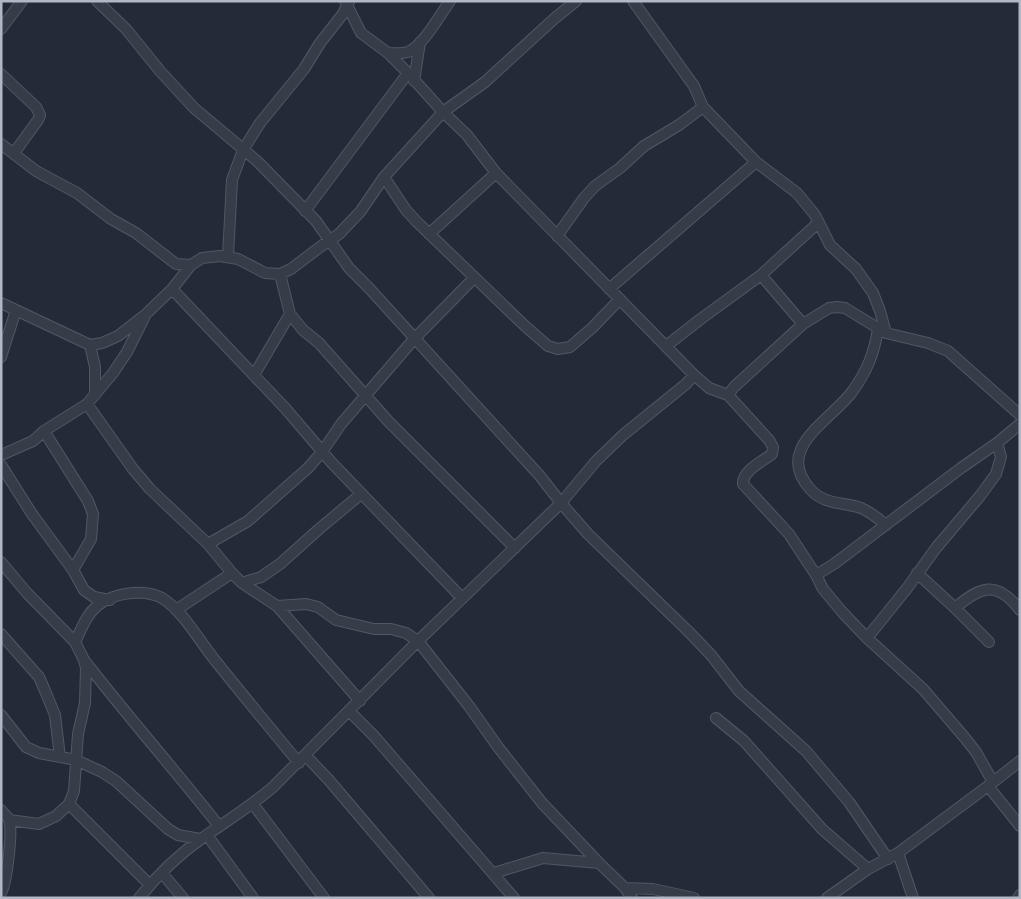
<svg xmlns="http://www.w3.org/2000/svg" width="1021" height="899" viewBox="0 0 1021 899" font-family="Lato,sans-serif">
<rect width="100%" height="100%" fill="#232b39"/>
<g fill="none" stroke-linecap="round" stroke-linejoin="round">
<defs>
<path id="street" d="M97,1L126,29L160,71L194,108L257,161L316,221L349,268L369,288L540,476L561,503L588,534L690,633L711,655L739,691L806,751L849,802L888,859
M345,1L361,33L388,53L408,73L443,112L467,135L496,173L694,375L709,388L728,395L734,387L803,324L829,308L837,307L845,308L886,333
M633,1L694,86L703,107L756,162L797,193L815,215L830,245L856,269L873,293L880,311L886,333L928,343L948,351L1020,415
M1,29L22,1
M388,53C395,53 401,54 408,52C423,46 440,15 450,1
M1,74L36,107L40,115L38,120L14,153
M414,81L420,42
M1,144L36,171L77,193L111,219L136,233L176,264L191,265
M384,177L406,210L417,222L525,326L548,346L558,349L570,347L592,328L620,299
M305,211L408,73
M429,234L496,173
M557,236L584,198L595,186L620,168L644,146L679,125L703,107
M228,256L232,180L243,150L260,123L304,69L320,43L342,15L349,2
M280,274L290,314L303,330L319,343L389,422L515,548
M761,275L803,324
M172,289L285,408L332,463L462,598
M609,289L756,162
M1,303L90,345L102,343L118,336L145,315L172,289L191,265L202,258L220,256L238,259L265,273L280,274L291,269L320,247L339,234L360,212L384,177L443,112L485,82L555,18L576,1
M878,329C874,354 867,371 852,392C829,422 773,449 811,490C825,505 844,502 861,508C870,512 879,519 886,525
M90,345L95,367V394
M666,346L702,318L761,275L818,223
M1,357L16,310
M254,375L290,314
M728,395L769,440L773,447L772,454C763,461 742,471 743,484L789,534L816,575L823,589L843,613L867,638L923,689L965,738L976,752L993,782
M87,404L133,469L150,489L208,544L232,573L242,583L277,606L306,604L318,607L336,620L374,629H391L406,633L418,641L469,706L498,747L542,803L599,863L625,888L632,898
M44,431L88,501L93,514L91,539L73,570
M1,455L33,441L44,431L87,404L113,373L127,352L144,318
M1,465L32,514L73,570L84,590L94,597L110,600
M208,544L248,521L308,468L322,452L341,424L414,339L474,278
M1,562L27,593L75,642L84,660L86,668L85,703L78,734L74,791L69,804L56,816L39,824L9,820
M917,573L955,608L989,642
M816,575L834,564L961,468L997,443
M242,583L261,577L280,564L319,529L361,494
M277,606L360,701
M955,608C981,586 997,580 1020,610
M176,610L232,573
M1,634L39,677L46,693L55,715L60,757
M867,638L908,587L936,548L980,496L996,474L1001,457L997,443L1020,424
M75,642C81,630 86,615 97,606C112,593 144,588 162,598C184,612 198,639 214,659C242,694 270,728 299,763
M84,660C128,717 175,770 219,826
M349,711L374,736L514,898
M1,715L26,747L39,753L76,760L102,772L116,781L168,829L178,835L200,839
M716,718L744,741L822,829L868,869
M305,755L328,779L429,898
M988,786L1020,826
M69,804L150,885
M253,804L324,898
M1,810C3,813 7,816 9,819C13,831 7,882 1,893
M207,835L253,898
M898,853L913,898
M162,873L183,898
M494,873L543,858L599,863
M625,888L653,889L694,898
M139,898C156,877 178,855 201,839C225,822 250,807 273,787L418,641L561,503L596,461L623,435L686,384L694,375
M827,898L868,869L898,853L988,786L1020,761
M1018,898L1020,895"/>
</defs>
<use href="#street" stroke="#515864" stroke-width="12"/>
<use href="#street" stroke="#363d49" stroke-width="10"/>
</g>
<rect width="1021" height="899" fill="none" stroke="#b1b8c5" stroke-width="5"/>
</svg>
